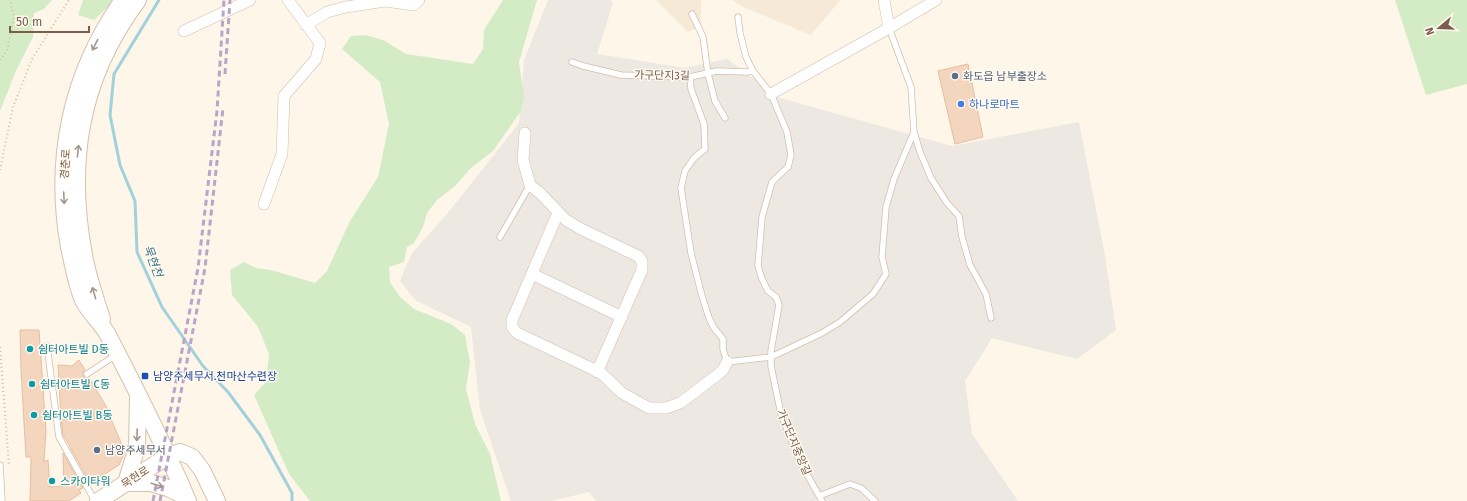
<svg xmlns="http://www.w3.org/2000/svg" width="1467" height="501" viewBox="0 0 1467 501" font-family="'Fira Sans','Noto Sans KR',sans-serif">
<rect width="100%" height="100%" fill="#fdf6e9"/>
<path fill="#f6e9d7" d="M656,0H701V26L688,32Z
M732,0H840L811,35L743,7Z"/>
<path fill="#eee8e2" d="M548,0H610L613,3L597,54L685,68L727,59L780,98L952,146L1079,122L1105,256L1116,330L1077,359L992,338L965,381L972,434L1018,501H596L589,492L551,501H511L480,410L471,327L415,300L400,281L412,253L447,214L519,123L524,60Z"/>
<path fill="#d4ecc6" d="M0,0H52L44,9L34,13L33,37L16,71L0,111Z
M83,0H115L94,20L78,15Z
M503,0H537L519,62L524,97L521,111L493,151L471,168L455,186L437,200L427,213L423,227L414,243L407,247L404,262L389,267L390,282L400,297L414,309L451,324L465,335L470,362L466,389L475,424L490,454L501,501H310L289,474L254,395L266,382L269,354L258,327L232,295L230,270L244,262L256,268L271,270L315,283L327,271L350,221L378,177L389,124L380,82L342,49L351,36L366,35L385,41L406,54L473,64L483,49L484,30Z
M1395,0H1467V84L1426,95Z"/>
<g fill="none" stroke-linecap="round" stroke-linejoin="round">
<path stroke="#a2d0db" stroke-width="3" d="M159,0L114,74L110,115L120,165L135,201L137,252L162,307L203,366L228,392L260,435L292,493V501"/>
</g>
<path fill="#f4d6bf" stroke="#e8bd9f" d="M968,64L983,137L955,144L938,71Z
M20,330H39L46,431L44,462L48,460L50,487L64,486L63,453L83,488L79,490L81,493L69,501H30L31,457H26L21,369Z
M79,360L85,370L83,372V376L85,378H89L109,411L108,412L125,452L119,465L90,483L70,447V446L63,435L61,417L58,365L72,366Z"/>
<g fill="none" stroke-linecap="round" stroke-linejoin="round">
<defs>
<path id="lane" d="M692,14L703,37L708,74L715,101L725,118
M738,17L740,33L746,57L753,71L771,94L787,132L791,155L788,167L772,182L762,217L758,266L762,279L768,291L776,297L779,305L771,351V366L781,414L800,462L822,501
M889,28L911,87L914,132L920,152L931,178L947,203L959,216L962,237L970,265L986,294L991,318
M572,62L583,66L621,75L678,77H690L717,71L747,72L753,71
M690,77L691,89L704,124L705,149L694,158L685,171L681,188L691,253L702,296L709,318L714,328L723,339V349L727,362L771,357L822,333L840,322L873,294L886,274L882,257L886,207L894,179L914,132
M500,237L530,185
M47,346L59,437L95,501
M87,374L116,355
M0,465L2,501
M819,496L850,484L861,488L875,501"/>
<path id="street" d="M884,0L889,28
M306,25L327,12L346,7L385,1L414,5L419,0
M184,31L250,0
M771,94L889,28L936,0
M525,133L523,160L530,185L540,193L566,220L581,229L638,256L642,261V270L597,372
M264,204L282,154L284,96L316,59L320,43L288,0
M558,213L512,320V327L517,333L601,373L622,393L649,408H666L680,403L716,376L723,370L727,362
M532,274L622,317"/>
<path id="secondary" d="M123,0C71,74 53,158 69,247C73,264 76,284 83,300C89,313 101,322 108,335C136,389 164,444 188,501
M102,319C96,300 89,280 85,260C66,165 79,79 138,0
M126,483L137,447L138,398
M126,483H151L168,488L186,497
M98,501L168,456L180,452L192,457L202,470L217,501"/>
</defs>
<use href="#lane" stroke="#d1bead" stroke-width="7"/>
<use href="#street" stroke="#d1bead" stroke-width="12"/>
<use href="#secondary" stroke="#d6c1ad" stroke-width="18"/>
<path stroke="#dab9a2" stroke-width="2" stroke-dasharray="1 3" stroke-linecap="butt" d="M0,60L7,51L14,17L10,0
M0,170L13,107L32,59L69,0
M0,347L9,466"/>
<use href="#lane" stroke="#fff" stroke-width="5.5"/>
<use href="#street" stroke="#fff" stroke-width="11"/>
<use href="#secondary" stroke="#fff" stroke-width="16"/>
<path stroke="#baa5c9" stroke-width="3" stroke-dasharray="6 4" stroke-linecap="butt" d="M225,74L230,0
M153,501L198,268L217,111L224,0
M160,501L205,268L223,108"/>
</g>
<defs><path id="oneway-shaft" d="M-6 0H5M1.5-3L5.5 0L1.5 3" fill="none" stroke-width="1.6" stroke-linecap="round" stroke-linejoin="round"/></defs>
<g stroke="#a9968a">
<use href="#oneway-shaft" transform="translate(95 45) rotate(117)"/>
<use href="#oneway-shaft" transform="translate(78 151) rotate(-84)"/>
<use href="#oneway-shaft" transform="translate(64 198) rotate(87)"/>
<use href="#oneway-shaft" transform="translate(94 293) rotate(-106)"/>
<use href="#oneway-shaft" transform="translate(137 435) rotate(92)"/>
<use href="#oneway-shaft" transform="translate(157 485) rotate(18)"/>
</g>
<g fill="#5c6f8a" stroke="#fffaf1" stroke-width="1.5">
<circle cx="955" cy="76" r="4"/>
<circle cx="97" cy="450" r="4"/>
</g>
<circle fill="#3f7fe0" stroke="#fffaf1" stroke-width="1.5" cx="961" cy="104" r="4"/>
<g fill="#0f9aa8" stroke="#fffaf1" stroke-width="1.5">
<circle cx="30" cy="349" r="4"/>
<circle cx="32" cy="384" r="4"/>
<circle cx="34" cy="415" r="4"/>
<circle cx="52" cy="481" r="4"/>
</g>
<rect fill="#1a4fb4" stroke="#fffaf1" stroke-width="1.5" x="141" y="372" width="8" height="8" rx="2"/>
<g text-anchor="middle" stroke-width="3" stroke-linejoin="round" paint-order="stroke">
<g font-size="11" fill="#7a5d4b" stroke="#fffaf1">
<text transform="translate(662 75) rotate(1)" y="4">가구단지3길</text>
<text transform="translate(65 164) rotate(-86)" y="4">경춘로</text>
<text transform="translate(794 442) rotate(67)" y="4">가구단지중앙길</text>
<text transform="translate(135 477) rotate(-33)" y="4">묵현로</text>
</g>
<g font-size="11" fill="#4e5e75" stroke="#fffaf1" text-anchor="start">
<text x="963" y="80">화도읍 남부출장소</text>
<text x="105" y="454">남양주세무서</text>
</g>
<g font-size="11" fill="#366cbe" stroke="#fffaf1" text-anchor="start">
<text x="969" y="108">하나로마트</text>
</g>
<g font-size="11" fill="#0d838f" stroke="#fffaf1" text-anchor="start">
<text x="38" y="353">쉼터아트빌 D동</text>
<text x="40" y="388">쉼터아트빌 C동</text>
<text x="42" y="419">쉼터아트빌 B동</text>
<text x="60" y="485">스카이타워</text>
</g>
<g font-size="11" fill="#164399" stroke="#fffaf1" text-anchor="start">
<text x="153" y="380">남양주세무서.천마산수련장</text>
</g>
<g font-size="12" font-style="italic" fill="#407887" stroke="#fffaf1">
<text transform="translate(153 261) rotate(70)" y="4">묵현천</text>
</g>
</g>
<g transform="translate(1439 28) rotate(251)" stroke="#fffaf1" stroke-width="3" paint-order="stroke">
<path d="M0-3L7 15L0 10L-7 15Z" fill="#7a5d4b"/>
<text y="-6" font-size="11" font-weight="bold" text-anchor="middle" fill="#7a5d4b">N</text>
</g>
<path d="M10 26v6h79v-6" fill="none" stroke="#7a5d4b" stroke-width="2"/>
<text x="16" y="26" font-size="12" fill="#7a5d4b" stroke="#fffaf1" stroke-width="3" paint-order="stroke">50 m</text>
</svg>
